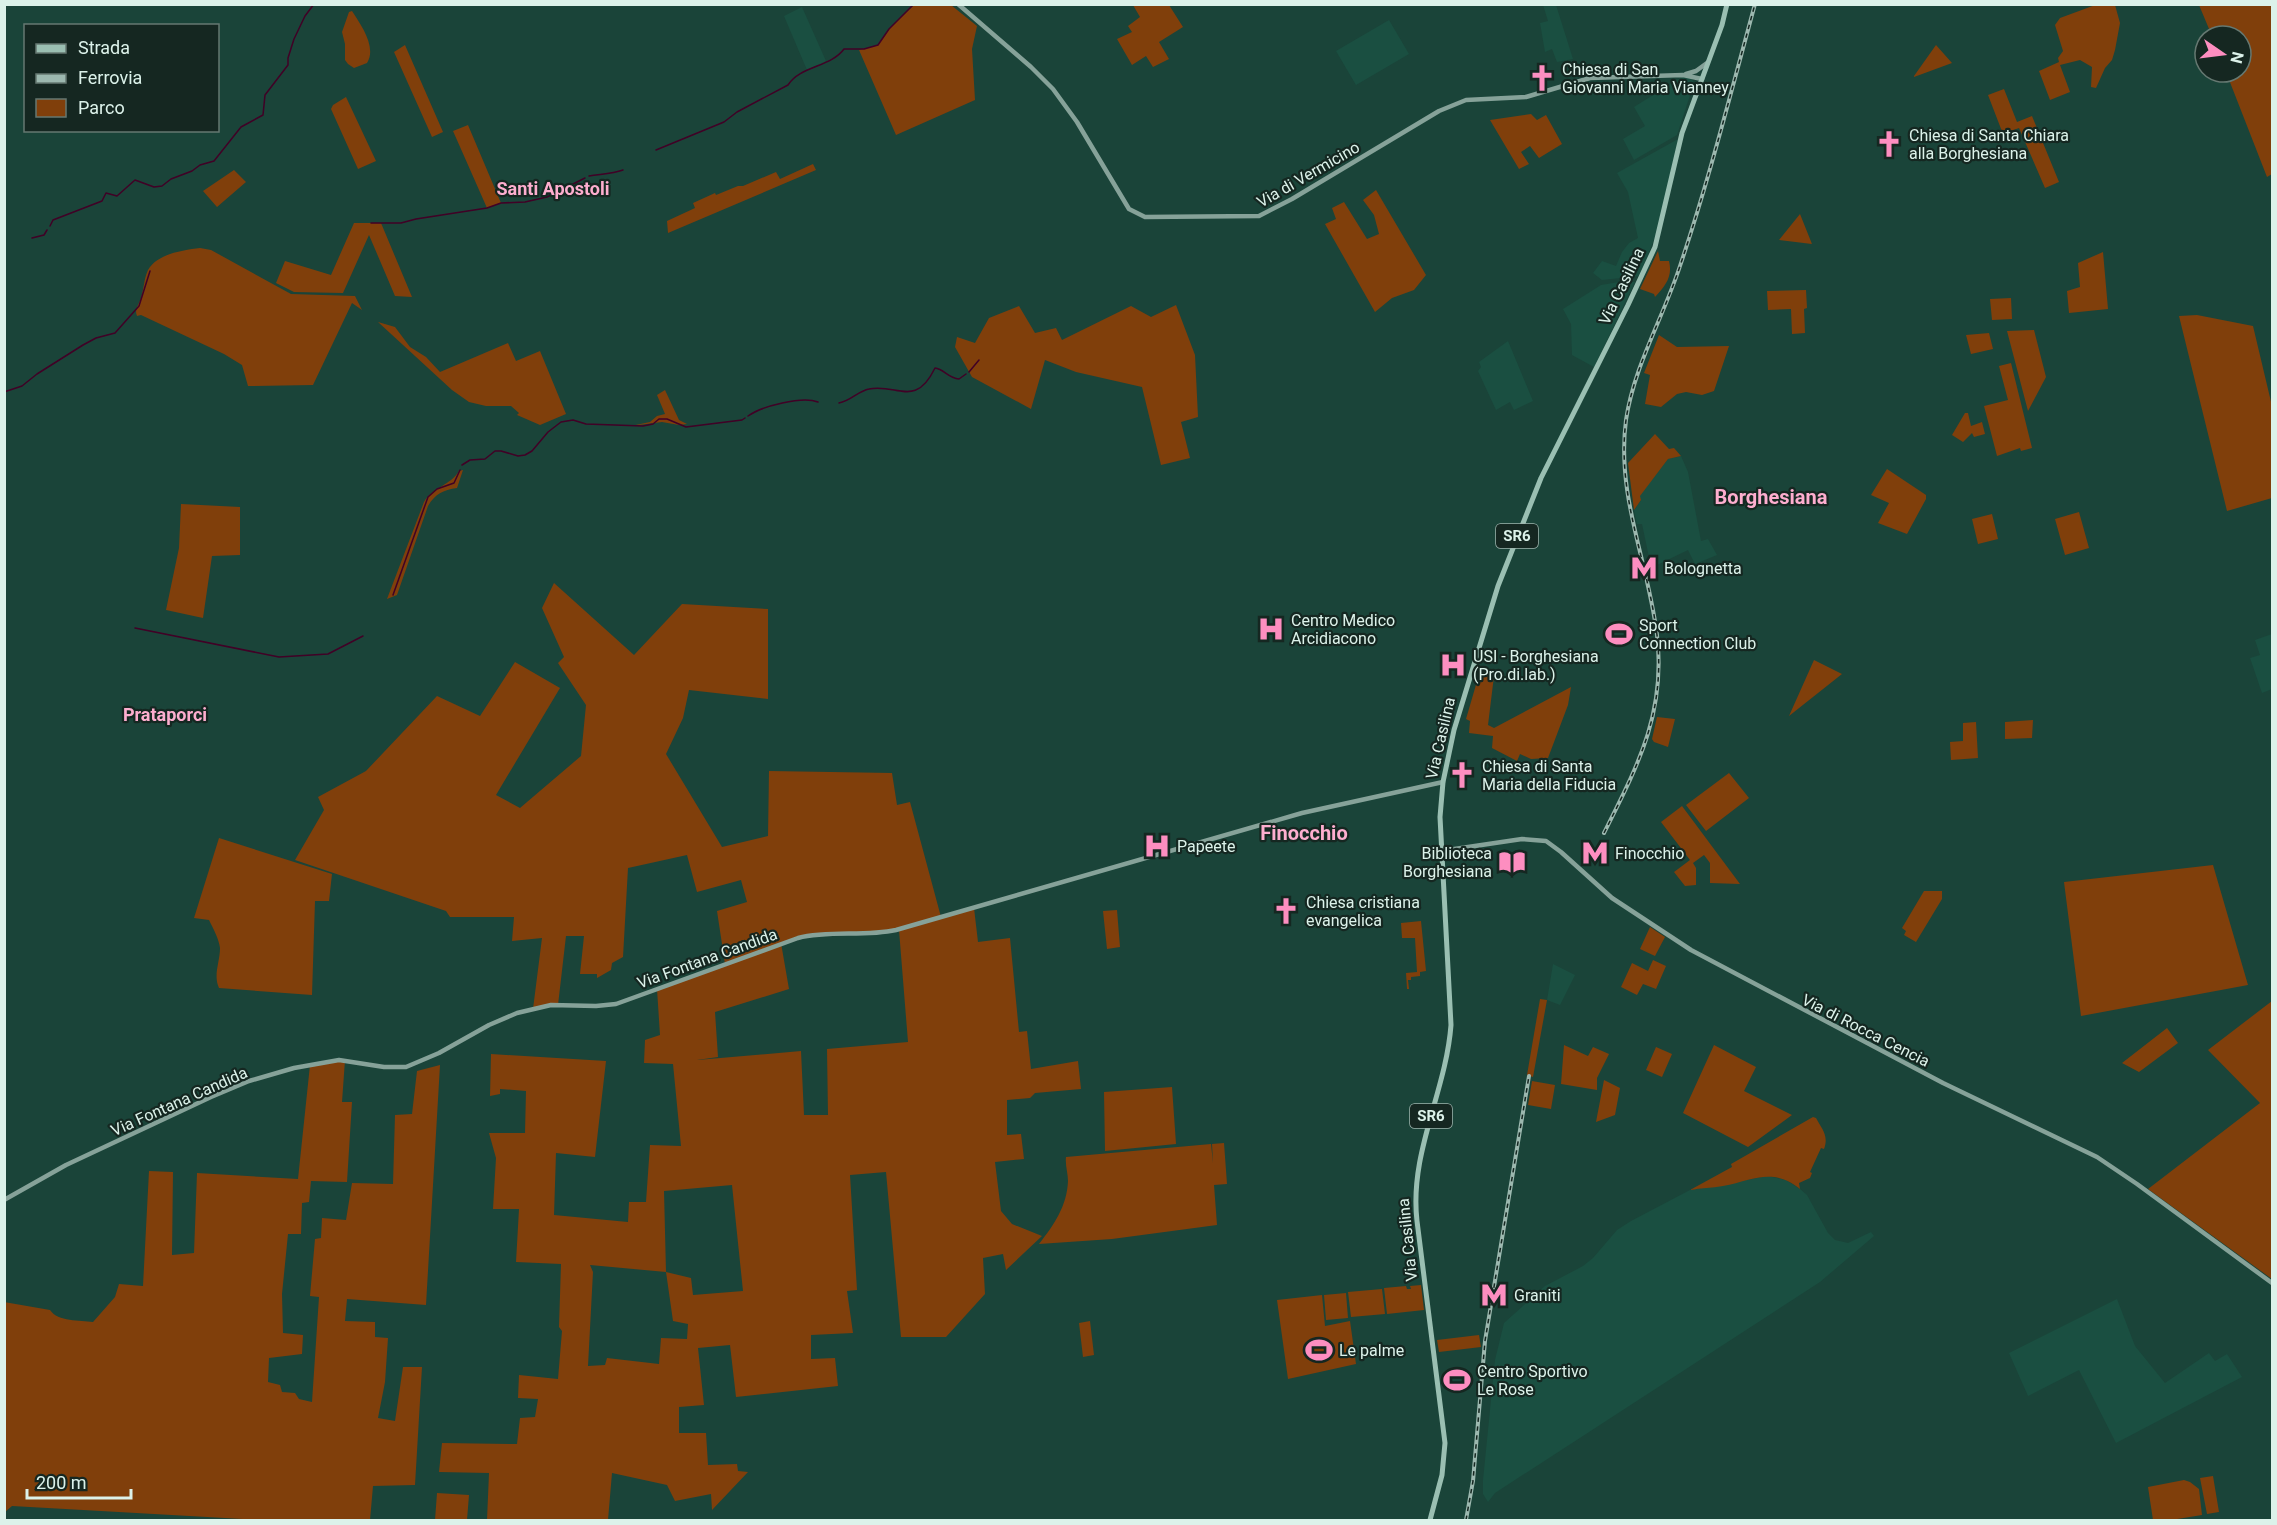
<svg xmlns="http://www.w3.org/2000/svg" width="2277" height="1525" viewBox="0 0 2277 1525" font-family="Roboto,sans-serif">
<rect width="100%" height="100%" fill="#1a4439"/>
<path fill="#1a4f41" d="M1543,5H1556L1573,59L1557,62L1552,49L1545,52L1540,23L1548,21Z
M802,7L826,61L807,70L784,16Z
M1389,20L1409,54L1356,85L1336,51Z
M1682,77L1691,78L1694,83L1677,135L1634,160L1623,139L1645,126L1634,107Z
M1678,139L1658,229L1640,276L1602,280L1593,273L1602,261L1616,266L1622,252L1629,243L1638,238L1628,192L1617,173Z
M1619,282H1635L1594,367L1572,355L1571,324L1563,309L1601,285Z
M1508,341L1533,401L1514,410L1510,402L1496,410L1478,371L1481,367L1479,362Z
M1681,456L1688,472L1701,541L1708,539L1717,555L1695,564L1688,550L1655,566L1654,561L1650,562L1642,524H1637L1634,510L1641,500L1639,496L1668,459Z
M2272,634V689L2262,693L2250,658L2260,655L2255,640Z
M1553,964L1575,975L1560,1005L1547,1000Z
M1768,1176L1786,1180L1800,1189L1807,1195L1828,1233L1835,1240L1848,1243L1871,1232L1874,1236L1820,1282L1495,1493L1488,1502L1483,1494V1480L1495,1360L1504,1323L1545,1286L1583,1266L1593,1258L1617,1230L1631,1221L1690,1190Z
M2117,1299L2135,1346L2165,1383L2209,1353L2215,1361L2227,1354L2242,1377L2116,1443L2079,1370L2028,1396L2009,1353Z"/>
<path fill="#803f0b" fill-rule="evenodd" d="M2098,4L2115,5L2120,23L2115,50L2112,60L2105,68L2096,88L2091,87L2092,67L2080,60L2060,65L2070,92L2050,100L2039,71L2059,62L2058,58L2063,51L2055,25L2060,18Z
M914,5H951L977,26L972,49L975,100L896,135L859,50L878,45L889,29Z
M1133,5H1169L1183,27L1159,42L1169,59L1153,67L1146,56L1132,65L1117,39L1132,32L1128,26L1140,17Z
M2199,5H2272V174L2267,177L2226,72H2241V36H2212Z
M352,11C361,25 377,47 367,63L354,68L348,64L345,60V44L342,32L349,12Z
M405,45L443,132L432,137L394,52Z
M1936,45L1952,63L1914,77V76Z
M2004,89L2017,122L2032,116L2059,182L2045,188L2019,128L2003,134L1988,95Z
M346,97L376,161L358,169L331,109L333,105Z
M1531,114L1537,120L1546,115L1562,144L1539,158L1530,146L1521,152L1529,164L1519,169L1490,120Z
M468,125L501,203L487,208L453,131Z
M813,164L816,170L668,233L667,221L695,208L693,203L715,193L716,195L738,186H743L776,172L780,179Z
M234,170L246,182L217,207L203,191Z
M1376,190L1426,275L1414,290L1392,298L1375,312L1325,224L1336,219L1332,208L1344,202L1367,239L1379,234L1374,215L1363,200Z
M1800,214L1812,244L1779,240Z
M354,223H381L412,297L395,296L369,235L343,293L294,292L276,283L285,261L331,275Z
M200,248L211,250L291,294L355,296L362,310L352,303L313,385L248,386L242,365L224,354L141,315L137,316C134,309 139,305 141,298C144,289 144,278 148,270C157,254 183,250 200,248Z
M1658,251L1660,261H1669C1673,277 1665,286 1655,297L1654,294L1640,289Z
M2103,252L2108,309L2069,313L2067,291L2080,287L2078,263Z
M1806,290L1807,308L1804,309L1805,333L1792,334L1791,309L1768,310L1767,291Z
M2011,298L2012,319L1992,320L1990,299Z
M1176,305L1195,355L1198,417L1181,422L1190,458L1161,465L1142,387L1076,372L1045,360L1031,409L972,377L955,347L957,337L975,343L989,318L1019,306L1035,333L1056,328L1062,340L1131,306L1151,317Z
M2197,315L2253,326L2272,406V498L2227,511L2179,316Z
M378,322L395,327L410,347L426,357L440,372L508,343L516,361L540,351L566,414L540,425L517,415L519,413L511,406H486L469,402L452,390Z
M2034,330L2046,377L2028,411L2007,331Z
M1989,333L1993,349L1971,354L1966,335Z
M1659,335L1677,347L1729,346L1714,391L1702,395L1686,392L1677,394L1661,407L1645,404L1650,375L1644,373Z
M2011,363L2032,448L2021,451L2020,448L1997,456L1984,406L2008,400L1999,366Z
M665,390L679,420L687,424L679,425L662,422L631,426L650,422L657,416L665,414L657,395Z
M1965,413H1968L1971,426L1982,422L1985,434L1974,437L1972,433L1963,442L1952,435Z
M1655,434L1669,449L1674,448L1681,456L1668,459L1640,496L1641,500L1634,510L1628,463Z
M1887,469L1926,495V499L1907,534L1878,523L1889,503L1871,495Z
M463,470L457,488C443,490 435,494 428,506L397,595L387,599L424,502C433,487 451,485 459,471Z
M181,504L240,507V555L212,556L203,618L166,610L179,548Z
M2079,512L2089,548L2065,555L2055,519Z
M1992,514L1998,539L1978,544L1972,519Z
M554,583L634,655L682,604L768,609V699L689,690L683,718L666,754L722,847L768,836L769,771L892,773L897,805L910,802L941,917L974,908L978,942L1010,938L1019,1032L1027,1031L1031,1069L1078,1061L1081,1089L1035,1093L1030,1098L1007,1100V1135L1021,1134L1024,1159L995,1162L1001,1211L1012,1224L1042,1236L1006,1270L1003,1254L983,1258L985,1294L946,1337H901L886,1172L850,1175L857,1290L847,1291L853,1333L811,1335V1359L835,1358L838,1386L736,1397L730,1345L698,1348L704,1405L679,1407V1433H706L708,1465L737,1464L738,1471L748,1472L712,1510L711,1494L675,1501L667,1485L612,1473L608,1520H487L489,1473L439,1472L442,1443L517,1444L520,1418L535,1417L538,1399L518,1398L519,1375L558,1379L562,1331L559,1327L561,1264L516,1262L519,1209H493L496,1158L489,1133H525L526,1091L500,1089V1094L490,1096L491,1054L606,1061L595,1157L556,1153L554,1215L628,1222L629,1202H646L650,1145L681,1146L673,1064L644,1063L645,1040L660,1035L657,989L725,964L717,911L747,902L741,880L697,892L687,855L628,868L623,957L612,963L611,970L597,978V974H580L584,936H566L558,1005L533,1009L542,938L512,941L514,917H450L446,911L295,860L324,810L318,797L366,771L437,696L480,716L515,662L560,688L496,795L520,808L581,756L586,705L558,663L564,657L542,608ZM899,930L908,1042L827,1049L828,1115H804L801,1051L697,1060L718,1057L715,1012L789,989L781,943L811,936ZM732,1185L743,1291L693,1295L691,1278L666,1272L664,1191ZM590,1265L666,1272L673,1321L688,1324L687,1339L661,1338L659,1364L607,1358L605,1365L588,1366L593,1272Z
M1814,660L1842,674L1789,716Z
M1480,671L1494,676L1488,725L1494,728L1571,687L1568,705L1548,758L1531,759L1520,754L1517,761L1492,748L1493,736L1469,733L1470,721L1466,719Z
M1657,717L1675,719L1668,747L1654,742L1652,739Z
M2033,720L2032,738L2005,739V722Z
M1976,722L1978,758L1951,760L1950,742L1963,741V723Z
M1729,773L1749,798L1706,831L1686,805Z
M1682,806L1740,884L1710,883V863L1704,855L1693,863L1696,868V885L1685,886L1674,872L1690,860L1661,822Z
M219,838L332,874L329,901H315L312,995L219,988C213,975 220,962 220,948C219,939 213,928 209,920L194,918Z
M2213,865L2248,985L2081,1016L2064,882Z
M1924,891H1942V899L1916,942L1904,935L1906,931L1902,928Z
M1117,910L1120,947L1107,949L1103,911Z
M1421,921L1426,971L1420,972V976L1411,977V980H1408L1409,989H1407L1406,973L1417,972L1415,938H1402L1401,923Z
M1650,927L1665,937L1655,956L1640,949Z
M1653,960L1666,966L1656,989L1643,984L1637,995L1621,987L1632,963L1648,971Z
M1540,999L1547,1000L1533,1077L1527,1075Z
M2272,1001V1279L2148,1189L2260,1103L2208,1050Z
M2167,1028L2178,1043L2139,1072L2122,1063Z
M1564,1045L1588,1056L1593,1047L1609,1054L1597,1078V1090L1561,1084Z
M1714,1045L1756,1067L1744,1091L1792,1115L1748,1147L1683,1113Z
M1656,1047L1672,1054L1662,1077L1646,1070Z
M345,1060L342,1102H352L347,1182L311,1181L309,1202L302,1203L301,1234H288L282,1294L283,1333L303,1335L302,1354L269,1358L268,1382L280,1385L282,1392L295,1393L299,1399L312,1402L319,1297L310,1296L315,1239L321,1238L322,1218L346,1220L352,1183L393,1184L395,1115L412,1114L417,1071L440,1065L426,1305L347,1299L345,1321L375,1322V1337L388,1338L385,1382L378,1418L395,1421L403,1367H422L415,1485L373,1486L370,1520H260L12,1506L5,1512V1520L4,1302L50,1310C58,1322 80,1320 93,1322L115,1297L119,1284L143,1286L149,1171L173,1172L172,1255L194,1253L197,1173L298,1179L310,1065Z
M1604,1080L1620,1088L1615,1115L1596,1122Z
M1532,1081L1555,1085L1551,1109L1528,1105Z
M1172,1087L1176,1144L1105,1151L1104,1092Z
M1813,1117L1816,1118C1822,1129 1829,1136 1824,1149L1821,1148L1810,1172L1812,1173L1810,1178L1799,1183L1800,1189C1772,1167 1754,1180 1723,1186C1712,1188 1701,1188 1690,1190L1732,1167L1731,1164Z
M1224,1143L1227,1184L1214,1185L1217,1225L1112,1239L1039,1244C1054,1225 1067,1206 1068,1181C1068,1173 1065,1165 1066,1157L1211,1144L1213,1163L1212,1144Z
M1421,1285L1424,1310L1387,1314L1384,1288L1406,1286L1407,1289H1411L1410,1286Z
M1382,1289L1385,1314L1351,1317L1348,1292Z
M1346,1293L1348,1318L1326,1320L1324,1295Z
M1322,1295L1325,1326L1350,1321L1356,1364L1288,1379L1277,1300Z
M1090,1321L1094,1355L1083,1357L1079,1323Z
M1479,1335L1481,1347L1439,1352L1437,1340Z
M2213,1476L2219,1512L2207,1514L2200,1478Z
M2184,1480L2190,1482L2199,1489L2202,1515L2171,1520H2153L2148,1487Z
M437,1493L469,1495L467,1520H435Z"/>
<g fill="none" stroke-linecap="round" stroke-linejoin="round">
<path stroke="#410126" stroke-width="1.5" d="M656,150L724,122L737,112L788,85C800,66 831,67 844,49H864L878,45L889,29L914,4
M589,176C601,174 612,174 623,170
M371,223H401L416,219L487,208L501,203L525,202L547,197L585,178
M50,226L53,220L102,201L106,193L117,196L135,180L154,187L162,186L171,179L192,171L200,165L214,161L241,127L263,115L265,95L288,65V58L294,39L305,16L314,4
M32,238L44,235L47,230
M969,372L979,360
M4,392L22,386L37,374L83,345L96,338L115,333L139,306L150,271
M839,403C851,401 858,391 869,389C897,383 915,409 935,368C944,369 948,378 959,379L966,374
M748,416C762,406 802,396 818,402
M462,465L470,460L485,459L495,451H501L518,456L525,455L532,451L548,432L561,422L573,420L586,424L643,426L653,424L659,419H667L686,427L742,420L745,418
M393,595L428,497L437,489L454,483L460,470
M135,628L279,657L328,654L363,636"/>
<path stroke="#86a299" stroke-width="4.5" d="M958,4L1031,67L1053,89L1077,122L1129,209L1145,217L1259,216L1292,199L1439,111L1466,100L1526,97L1590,78L1683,75L1702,79
M1686,74L1696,71L1707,63
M1441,851L1522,839L1546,841L1561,852L1612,898L1691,950L1943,1083L2097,1157L2137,1184L2272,1283
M4,1200L66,1165L211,1097L249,1081L294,1068L339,1060L384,1067H406L439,1053L489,1025L517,1013L551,1005L596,1006L616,1004L798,938C830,930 864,937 896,930L1302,813L1443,782"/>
<path stroke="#9abfb2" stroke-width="5" d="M1430,1520L1442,1475L1445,1443L1417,1221C1409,1153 1446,1092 1451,1025L1440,817L1443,782L1454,730L1498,586L1541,478L1628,305L1655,247L1682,133L1722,25L1727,4"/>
<defs>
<path id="rail" d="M1604,833C1638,765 1666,713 1657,635C1648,561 1616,496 1626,420C1634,366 1663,318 1680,266C1709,180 1731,92 1755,4
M1466,1520L1473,1481L1485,1341L1529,1076"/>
</defs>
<use href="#rail" stroke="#9cb8af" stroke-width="4"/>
<use href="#rail" stroke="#152721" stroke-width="1.5" stroke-dasharray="4.5" stroke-linecap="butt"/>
</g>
<defs>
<symbol id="church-bare" viewBox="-9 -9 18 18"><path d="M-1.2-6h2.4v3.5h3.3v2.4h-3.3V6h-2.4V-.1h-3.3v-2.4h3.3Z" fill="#fd8ec0" stroke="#152721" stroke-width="2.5" paint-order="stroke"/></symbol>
<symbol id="metro-bare" viewBox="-9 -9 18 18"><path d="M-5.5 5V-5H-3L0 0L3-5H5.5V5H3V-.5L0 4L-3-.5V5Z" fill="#fd8ec0" stroke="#152721" stroke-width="2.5" paint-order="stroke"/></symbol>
<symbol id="hospital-bare" viewBox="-9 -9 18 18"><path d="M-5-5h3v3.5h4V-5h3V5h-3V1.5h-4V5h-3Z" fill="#fd8ec0" stroke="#152721" stroke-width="2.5" paint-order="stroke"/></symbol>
<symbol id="stadium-bare" viewBox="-9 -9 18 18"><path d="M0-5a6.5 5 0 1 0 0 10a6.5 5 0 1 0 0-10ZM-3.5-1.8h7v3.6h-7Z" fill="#fd8ec0" stroke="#152721" stroke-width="2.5" paint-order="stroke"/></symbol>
<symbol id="library-bare" viewBox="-9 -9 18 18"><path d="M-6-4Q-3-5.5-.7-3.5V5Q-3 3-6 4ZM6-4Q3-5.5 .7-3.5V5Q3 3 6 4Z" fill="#fd8ec0" stroke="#152721" stroke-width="2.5" paint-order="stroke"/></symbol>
</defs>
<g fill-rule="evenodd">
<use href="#church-bare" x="1523" y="59" width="38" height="38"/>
<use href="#church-bare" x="1870" y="125" width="38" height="38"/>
<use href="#metro-bare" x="1625" y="549" width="38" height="38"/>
<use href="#hospital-bare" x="1252" y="610" width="38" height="38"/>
<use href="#stadium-bare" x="1600" y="615" width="38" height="38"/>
<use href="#hospital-bare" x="1434" y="646" width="38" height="38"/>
<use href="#church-bare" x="1443" y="756" width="38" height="38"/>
<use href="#hospital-bare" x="1138" y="827" width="38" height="38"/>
<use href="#metro-bare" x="1576" y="834" width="38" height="38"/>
<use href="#library-bare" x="1493" y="843" width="38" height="38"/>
<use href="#church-bare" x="1267" y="892" width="38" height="38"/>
<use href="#metro-bare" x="1475" y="1276" width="38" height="38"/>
<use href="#stadium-bare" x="1300" y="1331" width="38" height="38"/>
<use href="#stadium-bare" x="1438" y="1361" width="38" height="38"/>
</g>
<g text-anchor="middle" stroke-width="4.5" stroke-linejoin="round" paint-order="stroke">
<g fill="#152721" stroke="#a0b5ae" stroke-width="1.5">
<rect x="1496" y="524" width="42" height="24" rx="4.5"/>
<rect x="1410" y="1104" width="42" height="24" rx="4.5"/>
</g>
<g font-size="15" font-weight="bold" fill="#dcf2ea">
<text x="1517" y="541">SR6</text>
<text x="1431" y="1121">SR6</text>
</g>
<g font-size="16" fill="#dcf2ea" stroke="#152721" text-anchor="start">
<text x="1562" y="75">Chiesa di San<tspan x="1562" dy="18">Giovanni Maria Vianney</tspan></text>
<text x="1909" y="141">Chiesa di Santa Chiara<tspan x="1909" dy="18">alla Borghesiana</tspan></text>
<text x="1664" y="574">Bolognetta</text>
<text x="1291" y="626">Centro Medico<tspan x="1291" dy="18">Arcidiacono</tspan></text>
<text x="1639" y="631">Sport<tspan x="1639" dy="18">Connection Club</tspan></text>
<text x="1473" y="662">USI - Borghesiana<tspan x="1473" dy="18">(Pro.di.lab.)</tspan></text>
<text x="1482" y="772">Chiesa di Santa<tspan x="1482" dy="18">Maria della Fiducia</tspan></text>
<text x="1177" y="852">Papeete</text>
<text x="1492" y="859" text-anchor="end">Biblioteca<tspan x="1492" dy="18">Borghesiana</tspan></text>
<text x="1615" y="859">Finocchio</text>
<text x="1306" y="908">Chiesa cristiana<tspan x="1306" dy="18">evangelica</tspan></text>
<text x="1514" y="1301">Graniti</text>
<text x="1339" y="1356">Le palme</text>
<text x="1477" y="1377">Centro Sportivo<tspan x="1477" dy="18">Le Rose</tspan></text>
</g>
<g font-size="16" fill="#dcf2ea" stroke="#152721">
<text transform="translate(1308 174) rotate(-30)" y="6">Via di Vermicino</text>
<text transform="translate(1621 286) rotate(-64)" y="6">Via Casilina</text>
<text transform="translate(1440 738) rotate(-77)" y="6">Via Casilina</text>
<text transform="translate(707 958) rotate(-20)" y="6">Via Fontana Candida</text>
<text transform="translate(1866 1030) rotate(27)" y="6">Via di Rocca Cencia</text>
<text transform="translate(179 1101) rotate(-24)" y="6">Via Fontana Candida</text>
<text transform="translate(1407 1240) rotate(-96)" y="6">Via Casilina</text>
</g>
<g font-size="18" font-weight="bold" fill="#fdaecf" stroke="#152721">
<text x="553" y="195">Santi Apostoli</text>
<text x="165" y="721">Prataporci</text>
</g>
<g font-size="20" font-weight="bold" fill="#fdaecf" stroke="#152721">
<text x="1771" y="504">Borghesiana</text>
<text x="1304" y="840">Finocchio</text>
</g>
</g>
<rect width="2277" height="1525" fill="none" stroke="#dcf2ea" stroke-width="12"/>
<rect x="24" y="24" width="195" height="108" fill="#152721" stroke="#657871" stroke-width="1.5"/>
<rect x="36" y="44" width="30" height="9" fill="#9abfb2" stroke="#657871" stroke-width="1.5"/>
<text x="78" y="54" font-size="18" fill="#dcf2ea">Strada</text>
<rect x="36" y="74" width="30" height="9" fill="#9cb8af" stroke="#657871" stroke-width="1.5"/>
<text x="78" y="84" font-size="18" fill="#dcf2ea">Ferrovia</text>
<rect x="36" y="99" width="30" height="18" fill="#803f0b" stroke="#657871" stroke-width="1.5"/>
<text x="78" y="114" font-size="18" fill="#dcf2ea">Parco</text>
<g transform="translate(2223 54) rotate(104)"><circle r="28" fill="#152721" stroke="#657871" stroke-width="1.5"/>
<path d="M0-4.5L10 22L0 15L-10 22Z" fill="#fd8ec0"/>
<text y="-9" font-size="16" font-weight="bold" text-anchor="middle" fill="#dcf2ea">N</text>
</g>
<path d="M27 1489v9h104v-9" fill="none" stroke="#dcf2ea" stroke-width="3"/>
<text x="36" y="1489" font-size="18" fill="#dcf2ea" stroke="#152721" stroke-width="4.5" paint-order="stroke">200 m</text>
</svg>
